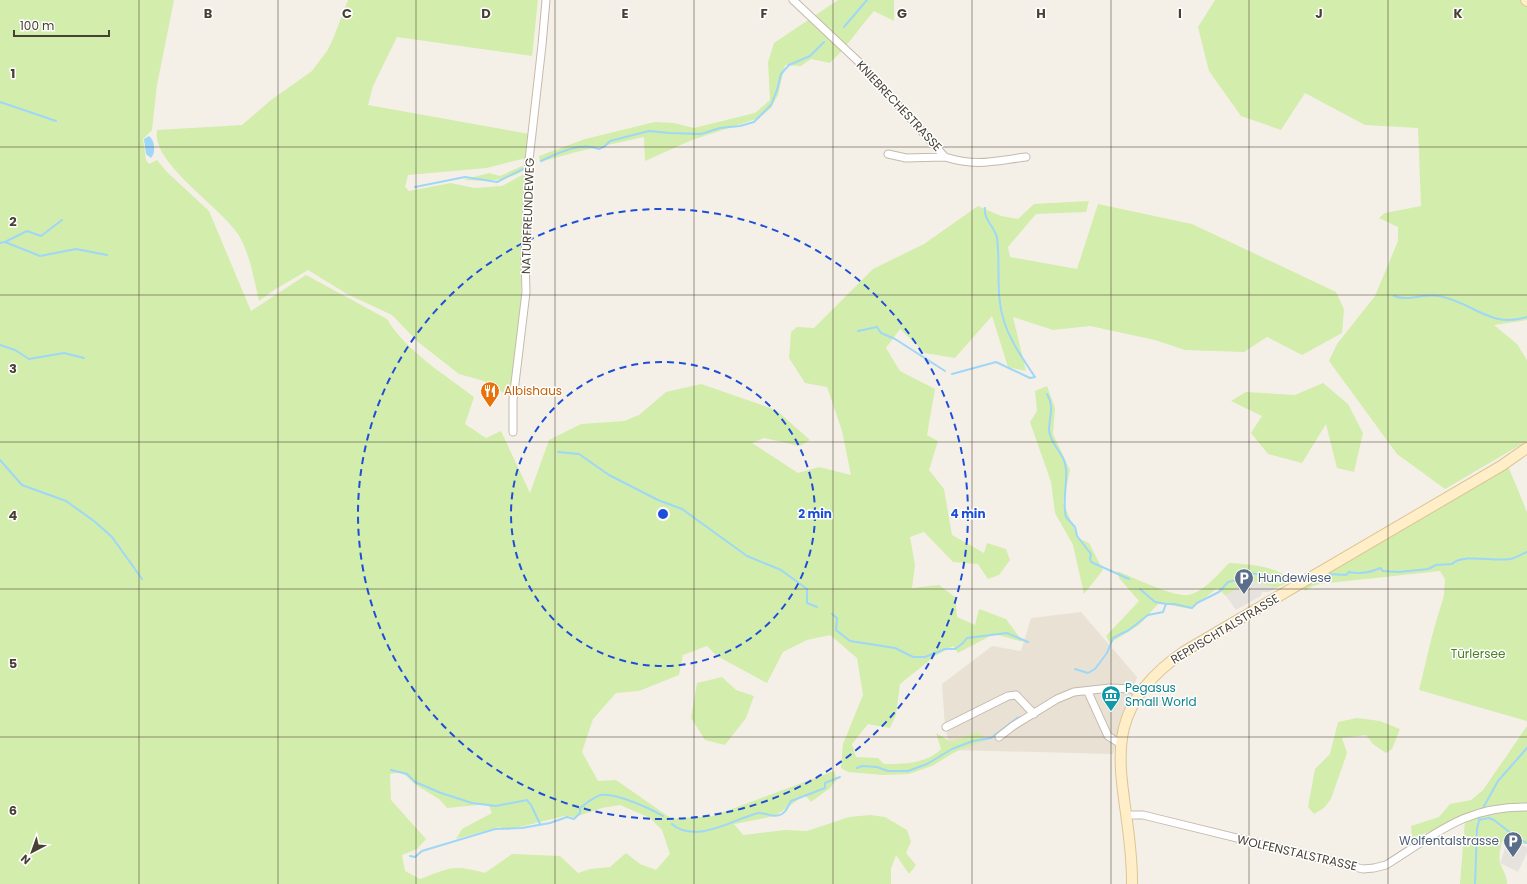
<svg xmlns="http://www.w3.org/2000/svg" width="1527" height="884" viewBox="0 0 1527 884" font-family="Poppins,sans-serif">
<rect width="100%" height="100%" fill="#f5f0e7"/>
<path fill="#e9e2d4" d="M1081,612L1137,677L1113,754L951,750L945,727L942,684L992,646L1021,651L1031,618Z"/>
<path fill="#d3edac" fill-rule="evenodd" d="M0,0H174L157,85L152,130L143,139L146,160L149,164L157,160L167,172L209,211L251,311L306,275L387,319C407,352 444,374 474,397L465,424L486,438L501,431L530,493L549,440L581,424L624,421L639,415L666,392L701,384L776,410L810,440L800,446L764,438L752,443L798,473L819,467L851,475L842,431L827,387L805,383L789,358L791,332L797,327L814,328L873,269L924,244L978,206L1001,216L1018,219L1034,204L1089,201L1086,212L1036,214L1008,247L1010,257L1077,269L1098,204L1192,224L1336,292L1344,309L1342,333L1302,355L1267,337L1244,352L1185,350L1155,340L1090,326L1053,330L1013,317L1026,371L1008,367L992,316L955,358L925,353L900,329L886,348L900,371L935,389L927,435L938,441L929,470L944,489L952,535L984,553L987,543L1006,549L1010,560L999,575L988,579L978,564L953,562L924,532L910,537L915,565L912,588L939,585L955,597L957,617L975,625L979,609L1006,619L1023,642L994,634L958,653L953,646L935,656L900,684L896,715L890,728L868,724L852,744L856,757L878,758L884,764C903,764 926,764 941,749L936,733L951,742L978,732L986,740L955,752L932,766L909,774L883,775L848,772L841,768L843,744L863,695L857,658L830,635L807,640L783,652L767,683L717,656L707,646L683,655L679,675L639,691L616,693L593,719L582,752L598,781L616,780L672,819L713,816L834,771L837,779L830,788L811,802L805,795L775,816L734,824L743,835L785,830L807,831L849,817L870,815L885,817L907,830L911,842L906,853L916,865L909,874L896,855L891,869V884H0ZM402,772L416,785L439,799L447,808L488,804L492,813L462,829L456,839L499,827L508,830L564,816L575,817L602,808L620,805L650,818L662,830L670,854L656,870L640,864L626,853L610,867L590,869L578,873L560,856L512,854L485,873C452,864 450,868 420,879L405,871L402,855L417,849L426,839L391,800L390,774Z
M348,0H538L532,56L397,37L373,86L368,105L529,134L526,158L487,168L408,175L405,187L409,191L451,183L474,188L502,186L524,174L521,244V315L509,396L484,381L459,374L418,342L392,315L347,294L308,270L274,290L259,301C254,280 250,253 238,234C220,206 151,163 157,130L242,125L271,100L312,71L327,51L333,39Z
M838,0H894V21L874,11C859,28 847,47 830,63L811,59L801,66L785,65L778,95L771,108L759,118L692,140L645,161L644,137L580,151L540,162L539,156L585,139L655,122L674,123L694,128L755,113L770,100L768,62L774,43Z
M1215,0H1527V320L1494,325L1517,344L1527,360V441L1445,489L1397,454L1329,361L1337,344L1375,296L1398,241V227L1379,218L1385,213L1421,206L1418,128L1365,125L1305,93L1281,130L1241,116L1209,71L1198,27Z
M522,166L525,170C505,182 486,181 463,180L489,173L500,176Z
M1323,383L1348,404L1363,433L1354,472L1337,468L1326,424L1302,463L1268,454L1251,433L1262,416L1231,401L1246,392L1295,395Z
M1047,386L1055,408L1053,434L1070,470L1063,502L1078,538L1089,543L1103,570L1084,594L1073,545L1055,513L1051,482L1030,422L1037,411L1035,391Z
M1508,466L1527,512V721L1419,690L1432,636L1444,595L1445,579L1440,571L1320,584L1313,586L1305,591L1303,586Z
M1229,563C1248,564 1273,566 1288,577L1289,582L1276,588C1255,581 1245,582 1226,596L1217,588L1191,609L1159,603L1139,625L1110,643L1106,636L1139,601L1119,578L1117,571C1133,577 1173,597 1188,595C1204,592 1218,574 1229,563Z
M722,677L736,690L754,696L746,718L725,745L705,740L691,718L697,683Z
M1357,718L1380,721L1400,729L1392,749L1386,753L1373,744L1366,735L1342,738L1347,753L1331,799L1324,808L1314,814L1308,807L1315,769L1330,754L1338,722Z
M1527,726V844H1522L1517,848L1502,841C1501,847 1498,857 1500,863C1503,871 1507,875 1507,884H1460L1465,819L1412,838L1411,826L1439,817L1450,804L1471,800L1483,790Z"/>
<path fill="#e6e3df" d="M1253,581L1276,588L1269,592H1262L1261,596L1236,610L1226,596L1237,588Z
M1508,839L1527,847V853L1518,872L1500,863Z"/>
<path fill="#9ed7f7" d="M149,136C155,140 156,153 151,158L146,154L144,139Z"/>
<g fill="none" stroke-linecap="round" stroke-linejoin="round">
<path stroke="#9ed7f7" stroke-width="2" d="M844,27L867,0
M0,102L56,121
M541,161C558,153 581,141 599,149L605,146L610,141L649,131L669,133L701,134L720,128L740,126L754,122L771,105L777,90L781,74L789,65L810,56L824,42
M415,187L465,177L497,182L525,168
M985,208C983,219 995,227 997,238C1000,260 997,282 1000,303C1003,331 1020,355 1035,377
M5,242L27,231L41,236L62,220
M0,243L5,242L40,256L76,249L107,255
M1394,296C1411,302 1421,293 1439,296C1473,302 1490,329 1527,317
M858,331L877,327L881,333L895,339L945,371
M0,345L15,350L29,359L64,353L84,358
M952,374L996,362L1030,378L1035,377
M1047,394C1055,407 1049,417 1049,430C1050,442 1058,448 1063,458C1071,475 1061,498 1066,517L1075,527L1077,536L1091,554L1090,559L1091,562L1129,579
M558,452L579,454L609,475L658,500L682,509L747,556L781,570L807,589V603L817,607
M0,460L22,485L66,501L94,521L112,537L142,579
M1328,574L1346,575L1349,572C1360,574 1370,573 1380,568L1383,571L1399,572L1428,569L1436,565L1452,564C1463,553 1494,562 1510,559C1515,558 1522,554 1527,552
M1302,576L1308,573
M1140,589L1155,602L1166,604
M832,614L837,618L836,630L850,641L895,648L913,657H925L945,649H955L963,643L967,638L1007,633L1028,642
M1075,669L1088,673L1095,669L1107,653L1113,638L1129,630L1148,615L1163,612L1166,604H1174L1192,608L1197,603L1219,592L1228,582L1237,580L1246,573C1259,573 1272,578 1285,580
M857,768L862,766L877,767L888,771H908L927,764L952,749L973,741L991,738L1017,718L1022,717
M391,770L407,774L415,782L441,793L472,803L496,806L527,800L531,805L540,824
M1482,810L1498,781L1527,748
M1479,820L1489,818L1494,820L1517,838L1527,843
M672,824C691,841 723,826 743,818C748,817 753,814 758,813C766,812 773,819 782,814C787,811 788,806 791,801L825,788V783L840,777
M410,856L415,857L422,851L495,829L522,828L550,823L567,817L574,819L580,813V808C587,803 593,797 601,795C615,792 651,809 663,816
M1475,884L1477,829L1480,816"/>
<defs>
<path id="street" d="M793,0L861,64L945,157C977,167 994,161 1026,157
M888,154L906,158L945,157
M513,432V400L526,292L525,258L529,160L542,45L546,0
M1088,692L1108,736L1121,744
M946,727L1008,696L1016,695L1034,714
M999,737L1013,726L1057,699L1074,692L1110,688L1132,689L1140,693
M1126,815H1143L1363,869L1374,868L1386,865C1436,834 1465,806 1527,807"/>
<path id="secondary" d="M1526,0L1527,1
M1132,884C1133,786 1083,720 1185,651L1501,466L1527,448"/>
</defs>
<use href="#street" stroke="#c4baab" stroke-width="9"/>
<use href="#secondary" stroke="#dcc595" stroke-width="12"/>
<use href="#street" stroke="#fff" stroke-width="7"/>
<use href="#secondary" stroke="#ffeec7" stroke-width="10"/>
</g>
<path fill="none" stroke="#494035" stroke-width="1" stroke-opacity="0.55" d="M139,0V884M278,0V884M416,0V884M555,0V884M694,0V884M833,0V884M972,0V884M1111,0V884M1249,0V884M1388,0V884M0,147H1527M0,295H1527M0,442H1527M0,589H1527M0,737H1527"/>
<g fill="none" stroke="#1d4ed8" stroke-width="2" stroke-dasharray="7 5">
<circle cx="663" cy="514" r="152"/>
<circle cx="663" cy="514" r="305"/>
</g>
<defs>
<symbol id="restaurant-pin" viewBox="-11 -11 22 30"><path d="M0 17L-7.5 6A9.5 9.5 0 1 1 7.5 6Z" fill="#e8710a" stroke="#fff"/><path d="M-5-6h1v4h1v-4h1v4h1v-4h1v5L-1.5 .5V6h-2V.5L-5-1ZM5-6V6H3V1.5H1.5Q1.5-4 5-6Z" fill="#fff"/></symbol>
<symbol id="parking-pin" viewBox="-11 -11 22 30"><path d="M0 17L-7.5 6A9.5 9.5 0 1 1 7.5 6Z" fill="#5c6f8a" stroke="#fff"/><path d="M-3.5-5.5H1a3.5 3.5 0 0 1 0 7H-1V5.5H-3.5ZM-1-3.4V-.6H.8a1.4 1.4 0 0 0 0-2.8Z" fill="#fff"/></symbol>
<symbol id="museum-pin" viewBox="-11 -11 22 30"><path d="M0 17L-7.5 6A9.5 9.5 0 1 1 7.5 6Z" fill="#0f9aa8" stroke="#fff"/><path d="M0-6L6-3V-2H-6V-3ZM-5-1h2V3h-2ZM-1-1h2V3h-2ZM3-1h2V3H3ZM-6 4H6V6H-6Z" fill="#fff"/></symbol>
</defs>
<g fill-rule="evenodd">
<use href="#restaurant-pin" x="479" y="380" width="22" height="30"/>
<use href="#parking-pin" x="1233" y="567" width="22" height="30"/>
<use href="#museum-pin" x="1100" y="684" width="22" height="30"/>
<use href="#parking-pin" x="1502" y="830" width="22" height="30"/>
</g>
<g text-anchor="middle" stroke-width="3" stroke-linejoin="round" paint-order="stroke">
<g font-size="12" fill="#494035" stroke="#fff">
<text transform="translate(899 106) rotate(47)" y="4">KNIEBRECHESTRASSE</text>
<text transform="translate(528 216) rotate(-88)" y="4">NATURFREUNDEWEG</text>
<text transform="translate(1225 629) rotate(-31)" y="4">REPPISCHTALSTRASSE</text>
<text transform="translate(1297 853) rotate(13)" y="4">WOLFENSTALSTRASSE</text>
</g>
<g font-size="12" fill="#c56008" stroke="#fff" text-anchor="start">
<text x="504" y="395">Albishaus</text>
</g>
<g font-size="12" fill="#4e5e75" stroke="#fff" text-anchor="start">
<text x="1258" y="582">Hundewiese</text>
<text x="1499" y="845" text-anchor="end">Wolfentalstrasse</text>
</g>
<g font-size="12" fill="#4b8023" stroke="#fff">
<text x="1478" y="658">Türlersee</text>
</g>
<g font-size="12" fill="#0d838f" stroke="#fff" text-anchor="start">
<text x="1125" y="692">Pegasus<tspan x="1125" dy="14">Small World</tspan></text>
</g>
</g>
<g font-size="13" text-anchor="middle" font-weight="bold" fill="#494035" stroke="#fff" stroke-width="3" stroke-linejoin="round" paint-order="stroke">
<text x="208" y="18">B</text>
<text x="347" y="18">C</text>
<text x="486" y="18">D</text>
<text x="625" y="18">E</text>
<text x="764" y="18">F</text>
<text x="902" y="18">G</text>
<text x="1041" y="18">H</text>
<text x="1180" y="18">I</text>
<text x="1319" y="18">J</text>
<text x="1458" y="18">K</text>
<text x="13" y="78">1</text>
<text x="13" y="226">2</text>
<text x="13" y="373">3</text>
<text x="13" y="520">4</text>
<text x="13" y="668">5</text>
<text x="13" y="815">6</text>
</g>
<circle cx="663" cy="514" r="6" fill="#1d4ed8" stroke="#fff" stroke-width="2"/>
<g font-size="12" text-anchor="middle" font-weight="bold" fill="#1d4ed8" stroke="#fff" stroke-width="3" stroke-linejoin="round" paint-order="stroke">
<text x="815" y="518">2 min</text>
<text x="968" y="518">4 min</text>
</g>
<g transform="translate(32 852) rotate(221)" stroke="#ffffff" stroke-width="3" paint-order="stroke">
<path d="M0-3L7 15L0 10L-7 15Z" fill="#494035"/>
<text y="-6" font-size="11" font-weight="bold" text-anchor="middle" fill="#494035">N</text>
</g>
<path d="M14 30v6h95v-6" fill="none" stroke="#494035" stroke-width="2"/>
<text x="20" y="30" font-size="12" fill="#494035" stroke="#ffffff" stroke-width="3" paint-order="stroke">100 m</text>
</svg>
